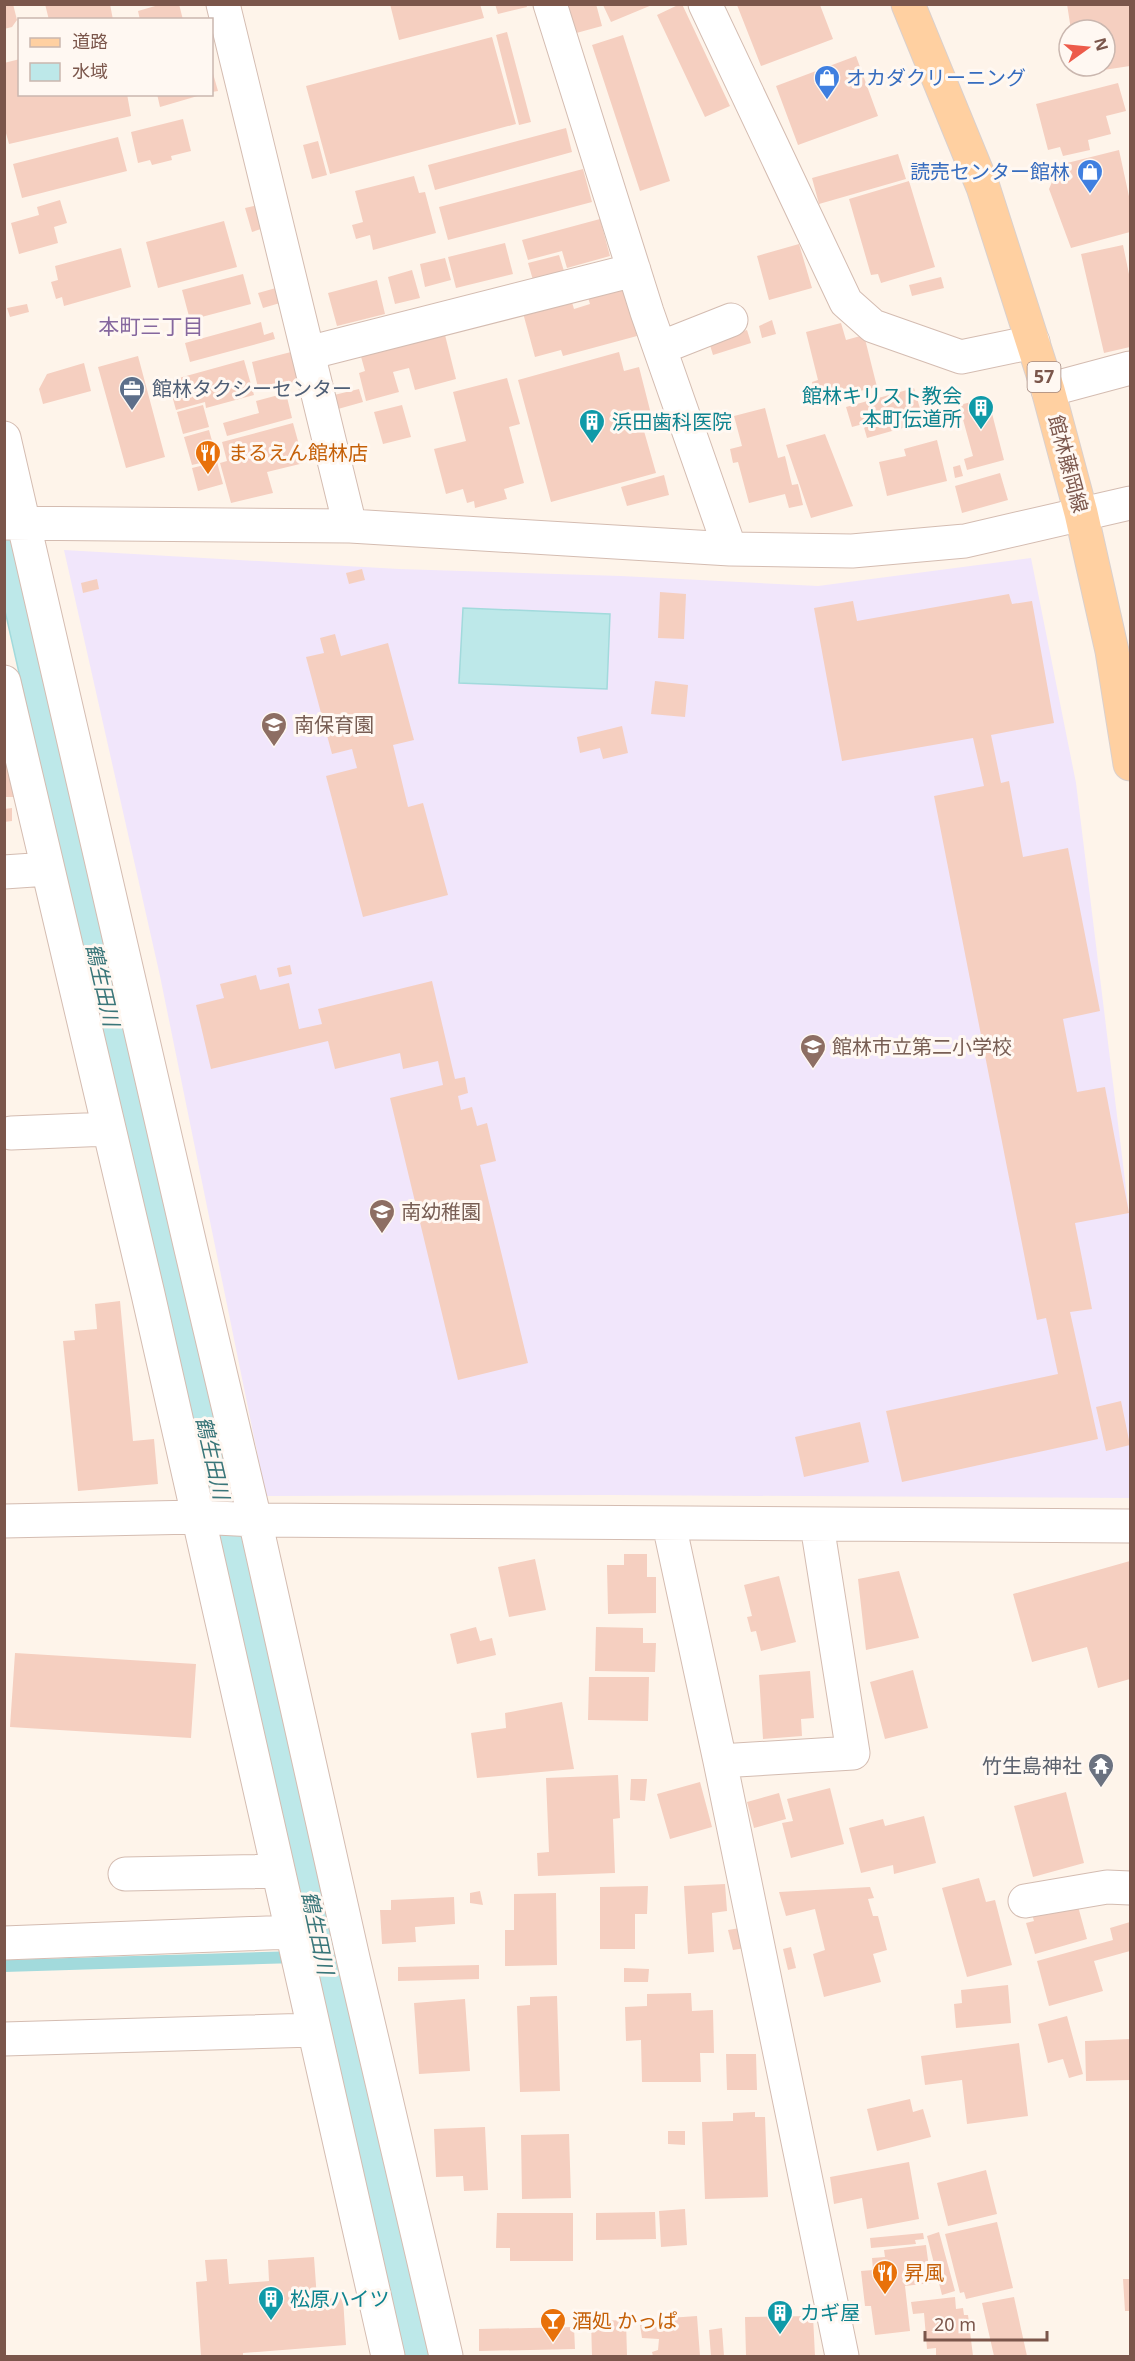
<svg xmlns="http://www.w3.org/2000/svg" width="1135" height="2361" viewBox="0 0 1135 2361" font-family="'Noto Sans','Noto Sans JP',sans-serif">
<rect width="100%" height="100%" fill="#fef4ea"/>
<path fill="#f1e6fb" d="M64,550L399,569L621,576L818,586L1031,558L1076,783L1130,1221V1498L611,1495L266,1496L160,976Z"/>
<path fill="#bde8e9" stroke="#a2dadc" stroke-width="1.5" d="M4,500L432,2356H400L5,611Z
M463,608L610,614L607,689L459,683Z"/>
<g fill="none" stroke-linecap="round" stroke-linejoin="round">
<path stroke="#a2dadc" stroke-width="12" d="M4,1966L297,1957"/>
</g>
<path fill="#f5cfc0" d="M4,4H13L17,20L12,27L4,29Z
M45,4H110L113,20H49Z
M162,4H179L183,20H140L138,11Z
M390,4H480L484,18L399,40Z
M495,4H526L527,7L498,14Z
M561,4H596L602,26L569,35Z
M680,4H682L730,106L705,117L657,15Z
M1067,4H1130V66L1077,74L1076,66H1105V30H1071Z
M603,5H652L611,22Z
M737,5H820L833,39L761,66Z
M507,32L531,122L519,125L496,35Z
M623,35L670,181L640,191L592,45Z
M492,37L516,124L330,174L306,86Z
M856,56L878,116L798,145L776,86Z
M20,59V94H127L131,116L9,144L4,126V63Z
M212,70L218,91L212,92Z
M1118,83L1126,111L1106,116L1111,134L1088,140L1090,150L1063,156L1060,147L1048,150L1036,104Z
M157,94H201V95L160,107Z
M183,119L191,151L171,156L172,160L152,165L150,160L138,163L131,132Z
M566,128L572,152L435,190L428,165Z
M118,137L127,171L22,198L13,164Z
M318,141L327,175L312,179L303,145Z
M1119,150L1130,201V232L1071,248L1049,189L1059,165Z
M898,154L906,179L819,204L812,178Z
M583,169L592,202L448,240L439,207Z
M414,176L419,193L425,192L436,233L373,250L370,235L356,239L352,225L363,222L355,191Z
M909,181L935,267L881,283L878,274L871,275L849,199Z
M60,200L67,223L54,227L58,243L19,254L11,223L39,215L37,207Z
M258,205L264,228L252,232L245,208Z
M600,219L610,256L567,268L562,251L528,260L522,240Z
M224,221L237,267L158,288L146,242Z
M505,243L513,274L456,288L448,257Z
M799,244L812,288L769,300L757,256Z
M1123,245L1130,279V347L1104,353L1081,254Z
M121,248L131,287L64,306L62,297L56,299L51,282L58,280L55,266Z
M559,255L564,271L533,280L528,263Z
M445,258L451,280L425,287L420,264Z
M412,270L420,298L395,304L388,277Z
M243,274L251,304L190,320L182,290Z
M941,277L944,288L912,296L909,285Z
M377,280L385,314L337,326L328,293Z
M623,284L637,336L563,356L561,350L535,357L523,313L571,299L574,309L590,304L587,294Z
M276,288L280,303L263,308L258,293Z
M27,304L29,312L10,317L7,308Z
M772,320L776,334L762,338L759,326Z
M261,322L264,335L273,332L275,339L190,362L185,343Z
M841,323L846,340L864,335L877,387L817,401L812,382L818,380L806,332Z
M747,330L751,343L713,355L709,342Z
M444,331L456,379L415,390L409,368L393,372L399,392L366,401L359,373L365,371L360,353Z
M291,352L298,382L259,392L252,362Z
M619,352L624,371L639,367L651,414L640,417L656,473L551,502L518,380Z
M138,356L165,457L126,468L98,367Z
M244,360L254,395L206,408L205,402L176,410L168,381Z
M84,363L91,391L43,404L39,389L47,374Z
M507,378L520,424L509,427L524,483L504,489L507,499L475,508L474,501L467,503L463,489L446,494L434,449L466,441L453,392Z
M914,388L924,422L867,438L863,424L852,427L846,407Z
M359,389L363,402L338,409L334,395Z
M286,393L292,418L227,436L223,423L259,413L256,401Z
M988,398L1004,460L967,470L964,459L973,456L959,405Z
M203,405L209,427L183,434L177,412Z
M402,405L411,437L383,444L374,412Z
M765,408L778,458L785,456L792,485L798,484L803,505L789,508L785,494L749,503L738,462L733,463L730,449L742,446L734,416Z
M293,423L304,463L267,472L273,493L231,503L220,463L227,461L222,442Z
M209,430L217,459L192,465L184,437Z
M825,434L853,506L811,518L786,445Z
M937,440L947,481L887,496L879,462L906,456L904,449Z
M217,462L223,484L198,491L192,468Z
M960,465L963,476L955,478L953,467Z
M1000,473L1008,500L962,513L955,486Z
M664,475L669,495L627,506L621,487Z
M362,569L365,580L349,584L346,573Z
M97,579L99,589L83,593L81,583Z
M660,592L686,594L684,639L658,638Z
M1009,594L1012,604L1032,601L1054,723L991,735L1001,783L1009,781L1023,857L1068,848L1100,1011L1063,1019L1077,1092L1105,1087L1129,1213L1075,1223L1092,1309L1070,1312L1098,1439L902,1482L886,1411L1058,1374L1046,1318L1037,1320L934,796L984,786L973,738L842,761L814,608L853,601L857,621Z
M335,634L341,656L388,643L414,740L393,745L408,807L423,803L448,895L363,917L326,776L357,768L352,749L332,754L306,657L324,653L320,638Z
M655,681L688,685L685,717L651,714Z
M622,726L628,753L603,759L600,748L580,753L577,737Z
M4,764H8L16,797H4Z
M12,808V821L4,822V809Z
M290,965L292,974L279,977L277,968Z
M256,975L260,990L289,983L299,1029L322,1024L318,1009L432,981L455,1079L465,1077L468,1093L458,1096L461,1110L472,1107L477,1126L487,1123L496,1161L480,1165L528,1363L458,1380L390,1098L443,1085L438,1061L403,1069L400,1053L335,1069L328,1041L211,1069L196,1005L224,998L220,984Z
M120,1301L133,1441L154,1439L158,1484L78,1491L63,1341L75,1340L74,1331L97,1329L95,1304Z
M1121,1401L1130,1445L1106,1451L1096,1407Z
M860,1422L869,1462L804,1477L795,1437Z
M624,1554H647V1577H656V1613L608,1614L607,1565H624Z
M535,1559L546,1610L509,1617L498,1567Z
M1130,1561V1679L1098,1688L1087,1647L1032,1662L1013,1594Z
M899,1571L919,1638L866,1650L858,1579Z
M779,1576L796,1642L761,1651L756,1631L751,1632L747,1617L752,1616L744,1585Z
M476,1627L480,1641L492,1638L496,1655L457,1664L450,1634Z
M596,1627L643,1628V1643H656L655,1672L595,1671Z
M15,1653L196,1664L191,1738L10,1727Z
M913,1670L928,1728L885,1739L870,1682Z
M810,1671L814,1718L801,1719L802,1736L763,1739L759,1675Z
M589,1677H649L648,1721L588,1720Z
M562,1702L574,1769L477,1778L471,1733L506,1728L505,1713Z
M618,1775L620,1818L613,1819L615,1873L538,1876L537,1853L549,1852L546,1778Z
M631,1779H647L645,1801L630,1800Z
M700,1782L712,1827L670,1839L657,1794Z
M830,1788L844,1844L791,1858L782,1823L793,1821L787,1799Z
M1066,1792L1084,1863L1033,1877L1014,1806Z
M779,1793L786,1819L754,1828L747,1802Z
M924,1816L936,1863L894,1874L893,1865L861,1873L849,1828L883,1819L885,1826Z
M979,1878L986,1902L995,1900L1012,1965L967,1977L942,1888Z
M725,1884L727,1911L712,1913L714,1952L688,1954L684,1886Z
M648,1886L647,1914H635V1949H600V1887Z
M870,1887L874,1898L868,1899L873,1916H878L887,1950L873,1954L881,1982L824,1997L813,1954L825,1950L815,1909L786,1916L779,1892Z
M480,1891L483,1905L470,1903V1893Z
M556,1893L557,1965L505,1966V1930H514V1894Z
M454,1897L455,1924L415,1927L416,1942L382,1944L380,1910H391V1900Z
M1076,1899L1087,1939L1035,1954L1026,1923L1034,1921L1031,1911Z
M1130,1922V1951L1094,1961L1103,1991L1049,2006L1037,1961L1113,1940L1110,1928Z
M740,1928L745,1948L733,1950L728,1930Z
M791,1947L796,1968L788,1970L783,1949Z
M479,1965V1979L398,1981V1967Z
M624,1968L649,1969L648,1982H624Z
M1008,1985L1011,2023L956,2028L954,2004L962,2003L961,1990Z
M691,1993L692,2011L713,2010L714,2053H700L701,2082H642L641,2040L626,2041L625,2007L647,2006V1994Z
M557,1996L560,2091L520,2092L517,2006L530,2005V1997Z
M465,1999L470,2071L419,2074L414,2003Z
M1067,2016L1083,2074L1069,2078L1063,2059L1048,2063L1038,2024Z
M1130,2039V2080L1086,2081L1085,2041Z
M1019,2043L1028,2116L967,2124L962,2080L925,2085L921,2056Z
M726,2054H756L757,2090H727Z
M910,2099L913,2112L923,2109L931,2137L877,2151L867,2109Z
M755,2112V2117H765L768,2197L705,2199L702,2122L733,2121V2113Z
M485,2127L488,2190L464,2191L463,2176L436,2177L434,2129Z
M668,2131H685V2145L668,2144Z
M569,2134L571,2198L522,2199L521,2135Z
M909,2162L919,2219L867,2229L862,2198L834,2204L830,2177Z
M986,2170L997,2214L948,2226L937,2183Z
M685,2209L687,2245L661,2247L659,2211Z
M655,2212L656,2239L596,2240V2213Z
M497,2213H573V2261H510V2248H496Z
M997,2222L1013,2288L966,2299L964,2292L960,2293L945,2234Z
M939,2232L955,2291L942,2295L927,2236Z
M923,2233L924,2239L915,2240L916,2244L871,2248L870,2238Z
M926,2245L931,2283L905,2286L910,2331L875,2335L871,2306H865L861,2271L873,2270L872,2258L885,2257L884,2250Z
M314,2257L317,2299L343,2298L346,2345L243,2353V2356H201L196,2282L207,2281L205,2260L227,2259L229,2284L269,2281L268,2260Z
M1123,2279H1130V2311H1125Z
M955,2297L956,2309L963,2308L964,2315H968L973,2356H936V2348L927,2349L924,2313L913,2314L911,2302Z
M1014,2297L1027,2356H994L982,2303Z
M697,2316L700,2356H653L652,2352L658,2350L659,2339L642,2338L640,2325H654L655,2319Z
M813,2316L815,2356L746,2355L745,2317Z
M626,2320L627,2356H592L591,2321Z
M574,2327L575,2349L479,2351V2329Z
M722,2328L724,2356H711L709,2330Z"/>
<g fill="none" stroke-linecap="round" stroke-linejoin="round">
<defs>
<path id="minor" d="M223,4L350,526
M550,4L647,312L730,549
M705,4L846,302L873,326L961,357L1033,342
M660,348L731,320
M308,353L634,270
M1048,390L1130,368
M4,438L191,1249L255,1520L353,1958L446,2356
M4,523L350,526L730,549L852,551L965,541L1130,503
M4,682L148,1294L388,2356
M4,872L48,869
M11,1133L109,1129
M4,1521L198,1517L255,1520L1130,1526
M669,1524L720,1761L842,2356
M720,1761L853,1753L817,1525
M125,1874L278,1871
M1025,1901L1107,1887L1130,1888
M4,1943L292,1932
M4,2039L314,2030"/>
<path id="major" d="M908,4L983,187L1048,390L1081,513L1112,651L1130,764"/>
</defs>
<use href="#minor" stroke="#d4bcb1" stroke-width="35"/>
<use href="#major" stroke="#dad0cd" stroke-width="35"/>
<use href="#minor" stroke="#fff" stroke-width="33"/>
<use href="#major" stroke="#ffd0a1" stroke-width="33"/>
</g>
<defs>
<symbol id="shop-pin" viewBox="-11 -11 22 30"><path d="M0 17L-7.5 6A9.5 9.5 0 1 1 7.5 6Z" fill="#3f7fe0" stroke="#fff8f2"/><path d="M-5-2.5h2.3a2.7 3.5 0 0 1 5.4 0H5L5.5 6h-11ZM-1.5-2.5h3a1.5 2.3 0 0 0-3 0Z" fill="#fff"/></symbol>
<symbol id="office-pin" viewBox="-11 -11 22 30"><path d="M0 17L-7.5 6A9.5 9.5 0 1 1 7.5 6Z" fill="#5c6f8a" stroke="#fff8f2"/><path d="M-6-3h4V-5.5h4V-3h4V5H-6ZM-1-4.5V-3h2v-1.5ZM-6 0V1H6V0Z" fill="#fff"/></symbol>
<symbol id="building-pin" viewBox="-11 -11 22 30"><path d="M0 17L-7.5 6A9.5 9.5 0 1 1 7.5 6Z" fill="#0f9aa8" stroke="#fff8f2"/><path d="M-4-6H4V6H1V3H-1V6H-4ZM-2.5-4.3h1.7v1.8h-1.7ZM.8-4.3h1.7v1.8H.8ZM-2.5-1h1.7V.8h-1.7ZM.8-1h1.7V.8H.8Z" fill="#fff"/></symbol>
<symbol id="restaurant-pin" viewBox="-11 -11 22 30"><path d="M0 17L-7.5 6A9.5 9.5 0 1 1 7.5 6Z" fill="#e8710a" stroke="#fff8f2"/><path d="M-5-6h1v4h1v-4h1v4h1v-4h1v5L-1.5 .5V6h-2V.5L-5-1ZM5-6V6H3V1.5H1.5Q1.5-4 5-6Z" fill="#fff"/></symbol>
<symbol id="school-pin" viewBox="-11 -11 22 30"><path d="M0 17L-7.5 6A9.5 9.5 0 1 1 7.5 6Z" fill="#8d6e63" stroke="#fff8f2"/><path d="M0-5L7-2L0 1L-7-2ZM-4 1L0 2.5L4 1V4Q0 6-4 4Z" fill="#fff"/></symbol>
<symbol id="temple-pin" viewBox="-11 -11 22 30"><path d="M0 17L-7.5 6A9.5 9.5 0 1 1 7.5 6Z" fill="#6b7280" stroke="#fff8f2"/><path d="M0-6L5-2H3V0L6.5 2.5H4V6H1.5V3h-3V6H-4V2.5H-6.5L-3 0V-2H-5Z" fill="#fff"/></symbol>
<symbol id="bar-pin" viewBox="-11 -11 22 30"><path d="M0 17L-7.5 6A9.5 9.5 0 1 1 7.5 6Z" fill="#e8710a" stroke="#fff8f2"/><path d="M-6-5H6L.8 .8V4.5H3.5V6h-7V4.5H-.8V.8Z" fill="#fff"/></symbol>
</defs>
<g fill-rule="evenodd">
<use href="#shop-pin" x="812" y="63" width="30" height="40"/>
<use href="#shop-pin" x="1075" y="157" width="30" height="40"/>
<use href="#office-pin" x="117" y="374" width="30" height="40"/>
<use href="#building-pin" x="966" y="393" width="30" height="40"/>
<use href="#building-pin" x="577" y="407" width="30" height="40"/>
<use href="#restaurant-pin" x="193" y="438" width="30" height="40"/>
<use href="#school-pin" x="259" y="710" width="30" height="40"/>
<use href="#school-pin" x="798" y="1032" width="30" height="40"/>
<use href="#school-pin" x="367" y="1197" width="30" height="40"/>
<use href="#temple-pin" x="1086" y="1751" width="30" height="40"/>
<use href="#restaurant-pin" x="870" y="2258" width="30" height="40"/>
<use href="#building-pin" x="256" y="2284" width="30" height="40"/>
<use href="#building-pin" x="765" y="2298" width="30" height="40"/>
<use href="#bar-pin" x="538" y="2306" width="30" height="40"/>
</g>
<g text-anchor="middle" stroke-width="6" stroke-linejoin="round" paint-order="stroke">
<rect fill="#fff8f2" stroke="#a3877d" stroke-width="1.5" x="1027.5" y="362" width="33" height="30" rx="4.5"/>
<g font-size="18" font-weight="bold" fill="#7b564b">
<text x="1044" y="383">57</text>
</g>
<g font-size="20" fill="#366cbe" stroke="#fff8f2" text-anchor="start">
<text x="846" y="85">オカダクリーニング</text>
<text x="1070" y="179" text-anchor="end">読売センター館林</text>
</g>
<g font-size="20" fill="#4e5e75" stroke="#fff8f2" text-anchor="start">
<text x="152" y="396">館林タクシーセンター</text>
</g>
<g font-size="20" fill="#0d838f" stroke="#fff8f2" text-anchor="start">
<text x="962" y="403" text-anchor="end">館林キリスト教会<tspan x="962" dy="23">本町伝道所</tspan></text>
<text x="612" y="429">浜田歯科医院</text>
<text x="290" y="2306">松原ハイツ</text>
<text x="800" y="2320">カギ屋</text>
</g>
<g font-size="20" fill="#c56008" stroke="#fff8f2" text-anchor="start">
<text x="228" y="460">まるえん館林店</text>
<text x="904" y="2280">昇風</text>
<text x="572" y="2328">酒処 かっぱ</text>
</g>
<g font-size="20" fill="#7b564b" stroke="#fff8f2">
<text transform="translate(1068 464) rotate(75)" y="7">館林藤岡線</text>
</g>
<g font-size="20" fill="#785e54" stroke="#fff8f2" text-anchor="start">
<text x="294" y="732">南保育園</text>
<text x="832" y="1054">館林市立第二小学校</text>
<text x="401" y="1219">南幼稚園</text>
</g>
<g font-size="20" fill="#5b616d" stroke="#fff8f2" text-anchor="end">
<text x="1082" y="1773">竹生島神社</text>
</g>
<g font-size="21" fill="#85679e" stroke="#fff8f2">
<text x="151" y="334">本町三丁目</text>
</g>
<g font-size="21" font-style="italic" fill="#3a7679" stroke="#fff8f2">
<text transform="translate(102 985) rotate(77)" y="7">鶴生田川</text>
<text transform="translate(212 1458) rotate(77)" y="7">鶴生田川</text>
<text transform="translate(317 1933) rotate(78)" y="7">鶴生田川</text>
</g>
</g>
<rect width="1135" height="2361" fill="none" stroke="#7b564b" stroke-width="12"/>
<rect x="18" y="18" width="195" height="78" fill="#fff8f2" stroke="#cab7af" stroke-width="1.5"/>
<rect x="30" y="38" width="30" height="9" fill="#ffd0a1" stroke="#cab7af" stroke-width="1.5"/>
<text x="72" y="48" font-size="18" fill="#7b564b">道路</text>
<rect x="30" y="63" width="30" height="18" fill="#bde8e9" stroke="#cab7af" stroke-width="1.5"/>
<text x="72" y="78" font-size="18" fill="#7b564b">水域</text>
<g transform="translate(1087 48) rotate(75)"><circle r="28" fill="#fff8f2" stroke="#cab7af" stroke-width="1.5"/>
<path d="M0-4.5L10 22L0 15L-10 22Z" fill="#ed5b4a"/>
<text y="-9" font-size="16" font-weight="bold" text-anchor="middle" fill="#7b564b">N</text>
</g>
<path d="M925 2331v9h122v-9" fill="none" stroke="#7b564b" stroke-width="3"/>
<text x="934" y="2331" font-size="18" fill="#7b564b" stroke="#fff8f2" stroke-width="4.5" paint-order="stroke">20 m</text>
</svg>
